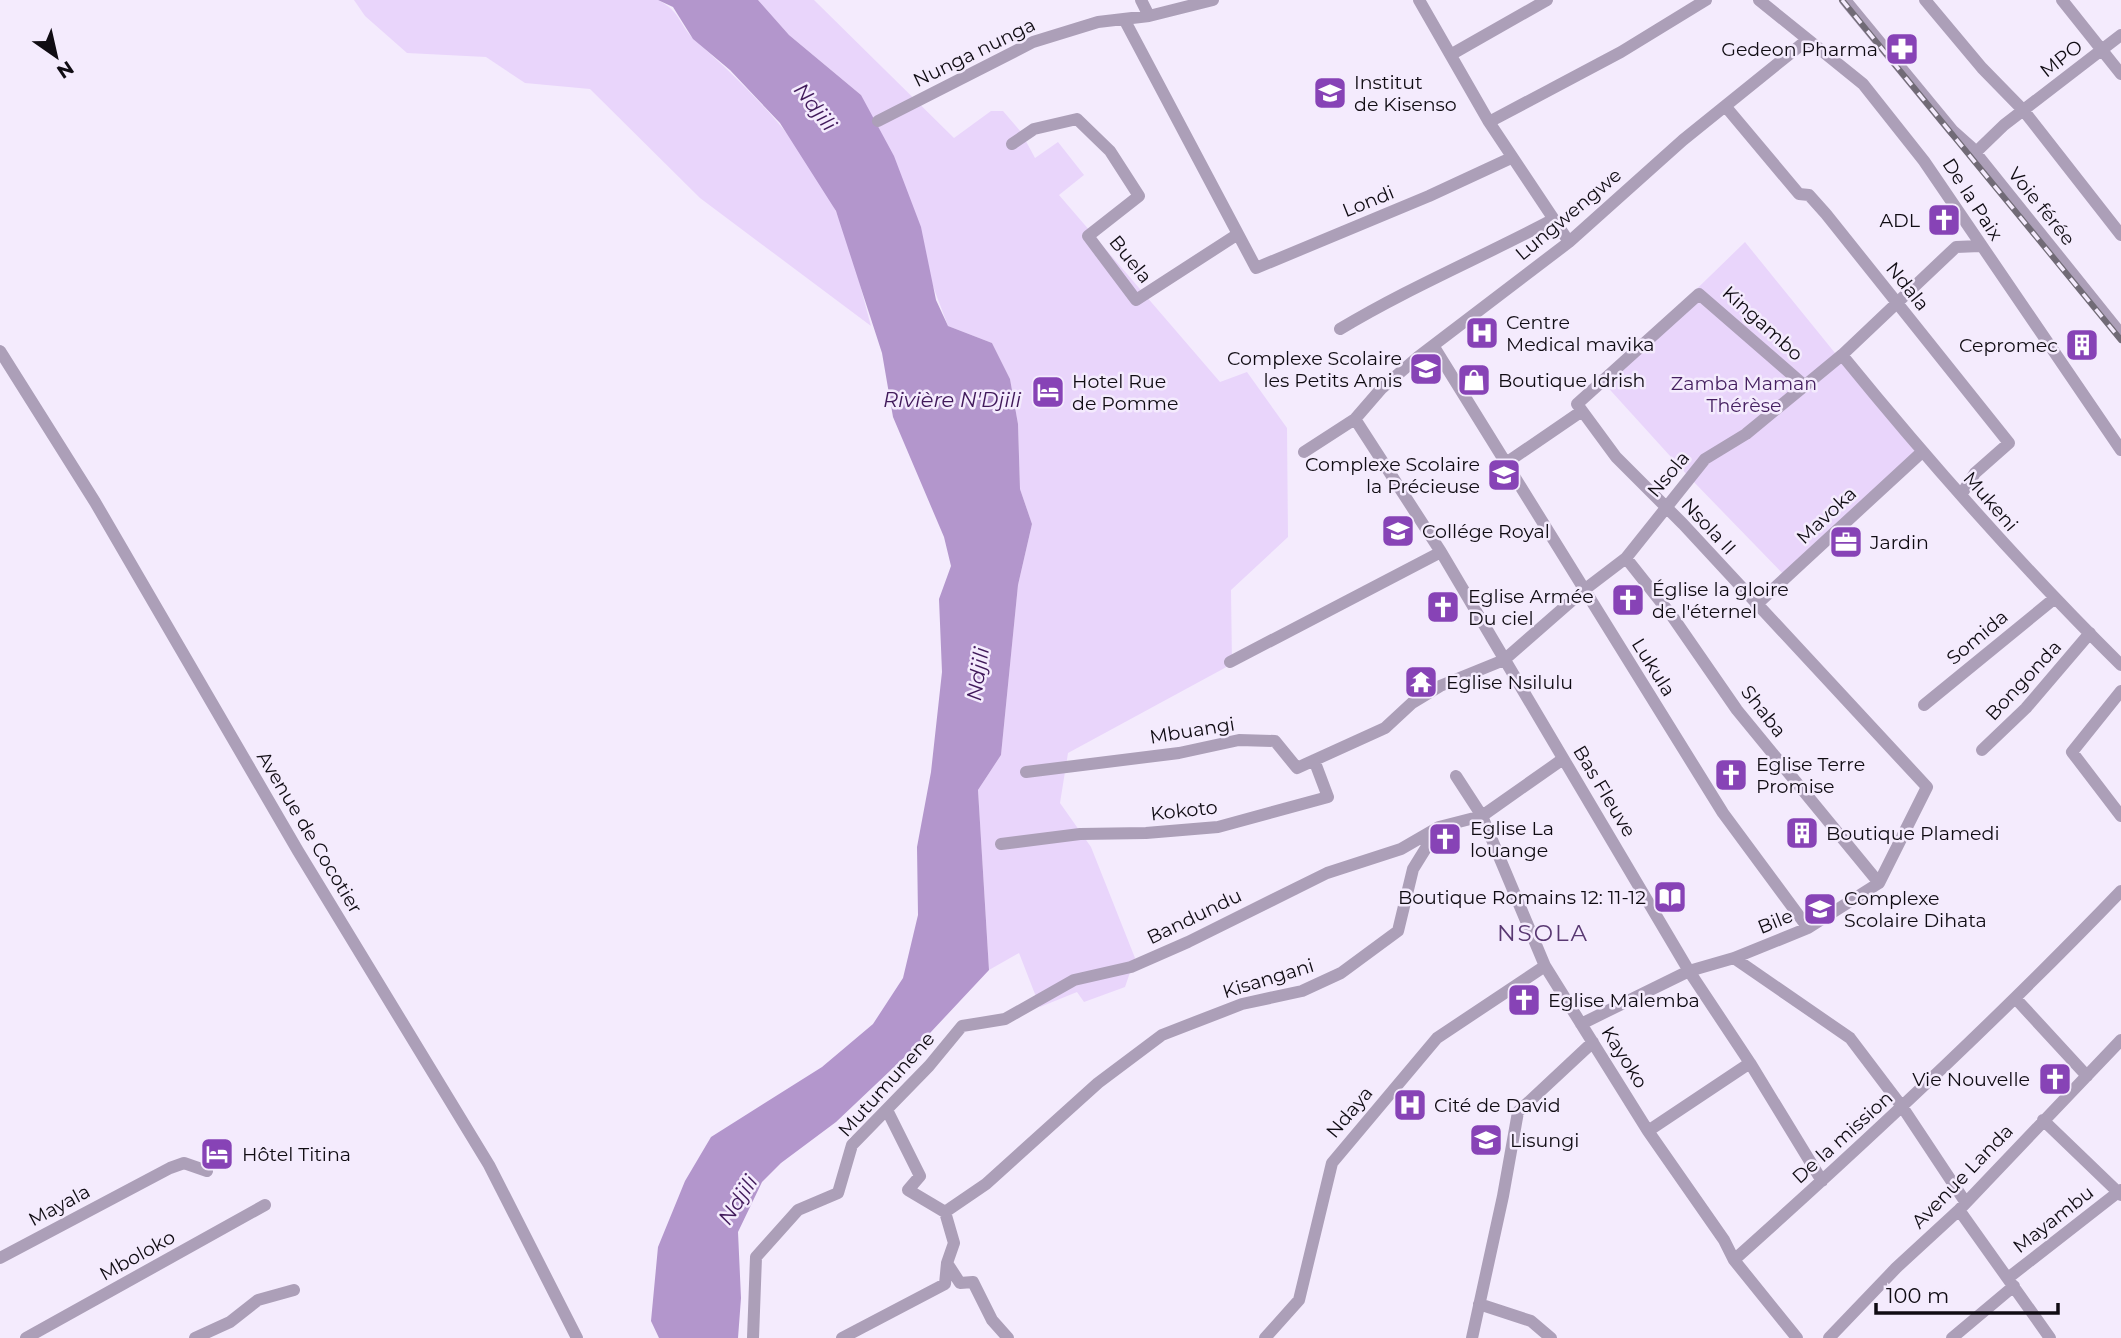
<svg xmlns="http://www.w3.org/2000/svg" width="2121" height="1338" viewBox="0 0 2121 1338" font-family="Montserrat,sans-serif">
<rect width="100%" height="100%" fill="#f4ebfd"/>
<path fill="#e9d5fb" d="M354,0H658C682,12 679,27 697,42C749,88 810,149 837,214C852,250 861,289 871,326L700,198L590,89L525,83L486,57L407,53L365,16Z
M758,0H814L954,138L991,111H1003L1021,132L1035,158L1058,142L1084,175L1059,195L1220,382L1247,372L1287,428L1288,537L1231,590L1232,664L1068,753L1060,803L1091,847L1135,958L1125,987L1084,1002L1077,992L1040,1007L1019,953L989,970L978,790L1001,755L1018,585L1032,524L1020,489L1018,424L1010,379L992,343L948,326L861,95L789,35Z
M1745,242L1917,454L1786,577L1690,478L1602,381Z"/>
<path fill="#b396cc" d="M658,0H758L789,35L861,95L894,156L921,227L936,300L948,326L992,343L1010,379L1018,424L1020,489L1032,524L1018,585L1001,755L978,790L989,970L930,1033L836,1122L781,1163L762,1182L738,1232L741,1298L738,1338H659L651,1321L658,1247L685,1181L711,1137L822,1067L873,1024L903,978L918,915L917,847L931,772L942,672L939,599L951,566L944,537L893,417L882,353L836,211L780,123L730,70L693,39L673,7Z"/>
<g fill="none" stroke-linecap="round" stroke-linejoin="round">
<path stroke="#ac9fb8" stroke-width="12" d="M1141,0L1149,16
M1419,0L1489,122L1569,242
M1759,0L1863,84L1924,161L2121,450
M1845,0L1953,131L1971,147L2121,334
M1925,0L1982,68L2024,111L2121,235
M2062,0L2121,74
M1124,19L1256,268L1429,196L1511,158
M1452,54L1547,0
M1726,107L1799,194L1809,195L1826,214L2009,443L1975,473L1961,495
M878,121L1033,42L1098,22L1149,16L1213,0
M1489,122L1621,52L1706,0
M1012,144L1034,129L1077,119L1110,151L1139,196L1088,236L1136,300L1238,234
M1975,153L2004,125L2121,35
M1340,329C1408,288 1482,257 1552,220
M1434,347L1723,813L1808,928
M0,351L95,502L298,851L489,1165L577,1338
M1842,355C1930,463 2022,567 2121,665
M1355,419L1441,552L1689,971L1750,1063L1822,1181
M1304,452L1355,419L1381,389L1418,357L1569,242L1683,140L1807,40
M1506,463L1582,411
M1626,558L1672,616L1737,710L1879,883
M1756,605L1922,452
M1230,662L1441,552
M2121,691L2072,752L2121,816
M1924,705L2055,598
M1982,750L2026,708L2090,633
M1026,772L1179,753L1239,740L1275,741L1297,768L1385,728L1412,703L1440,686L1504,660L1584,590L1626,558L1705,459L1746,434L1842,355L1956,247L1980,246
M1456,776L1482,816L1545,966L1648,1131L1724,1240L1734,1260L1797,1338
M1001,844L1080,834L1146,833L1218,827L1328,797L1314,760
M1734,958L1850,1038L1903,1108L1966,1203
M2017,1000L2087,1076
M1581,1024L1689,971L1734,958L1808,928L1879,883L1927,787L1683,524L1616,457L1577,404L1699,294L1805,386
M887,1110L920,1176L908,1190L945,1212L954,1243L947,1263L960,1283L973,1282L992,1320L1008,1338
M2043,1120L2121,1195
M1648,1131L1750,1063
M1959,1210L2050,1338
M945,1212L986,1184L1098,1083L1162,1035L1242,1004L1302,991L1341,973L1398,931L1413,869L1439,827L1482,816L1563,759
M0,1258L170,1168L184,1163L207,1171
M1734,1260C1867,1141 1997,1020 2121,891
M2008,1278L2121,1190
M1479,1304L1531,1321L1551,1338
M26,1338L265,1205
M195,1338L230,1322L258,1300L294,1290
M753,1338L756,1257L798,1210L838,1193L852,1145L929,1066L962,1026L1005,1019L1074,980L1131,967L1188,942L1327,873L1401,849L1439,827
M842,1338L945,1284L947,1263
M1265,1338L1299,1300L1332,1163L1437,1038L1545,966
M1472,1338L1503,1196L1518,1112L1593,1042
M1829,1338L1896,1268L1959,1210L2121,1040
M1952,1338L2014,1286"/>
<defs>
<path id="rail" d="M1842,0L2121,340"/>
</defs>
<use href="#rail" stroke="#716b76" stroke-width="6"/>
<use href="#rail" stroke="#f4ebfd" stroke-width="3.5" stroke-dasharray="10" stroke-linecap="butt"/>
</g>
<defs>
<symbol id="pharmacy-square" viewBox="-11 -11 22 22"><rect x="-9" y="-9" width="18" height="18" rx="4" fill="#8743b6" stroke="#f4ebfd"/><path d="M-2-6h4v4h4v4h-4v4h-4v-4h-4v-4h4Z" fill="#fff"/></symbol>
<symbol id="school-square" viewBox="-11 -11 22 22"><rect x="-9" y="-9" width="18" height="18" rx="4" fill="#8743b6" stroke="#f4ebfd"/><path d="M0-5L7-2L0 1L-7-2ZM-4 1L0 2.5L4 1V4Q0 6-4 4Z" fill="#fff"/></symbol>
<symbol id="church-square" viewBox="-11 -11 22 22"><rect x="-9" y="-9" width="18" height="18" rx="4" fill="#8743b6" stroke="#f4ebfd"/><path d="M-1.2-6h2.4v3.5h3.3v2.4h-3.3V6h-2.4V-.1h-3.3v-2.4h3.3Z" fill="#fff"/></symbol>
<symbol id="hospital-square" viewBox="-11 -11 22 22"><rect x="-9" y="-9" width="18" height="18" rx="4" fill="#8743b6" stroke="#f4ebfd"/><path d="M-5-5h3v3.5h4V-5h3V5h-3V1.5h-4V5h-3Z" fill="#fff"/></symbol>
<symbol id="building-square" viewBox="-11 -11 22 22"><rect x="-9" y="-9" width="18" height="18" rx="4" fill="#8743b6" stroke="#f4ebfd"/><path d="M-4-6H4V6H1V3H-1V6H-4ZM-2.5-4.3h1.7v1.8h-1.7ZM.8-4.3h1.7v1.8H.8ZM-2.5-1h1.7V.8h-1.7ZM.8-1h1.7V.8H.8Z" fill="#fff"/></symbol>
<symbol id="shop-square" viewBox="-11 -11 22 22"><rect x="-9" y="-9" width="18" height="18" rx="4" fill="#8743b6" stroke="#f4ebfd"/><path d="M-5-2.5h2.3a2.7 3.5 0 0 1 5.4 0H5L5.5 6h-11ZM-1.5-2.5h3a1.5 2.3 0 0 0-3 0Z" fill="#fff"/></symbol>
<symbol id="hotel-square" viewBox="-11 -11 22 22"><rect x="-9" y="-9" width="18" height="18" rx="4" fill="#8743b6" stroke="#f4ebfd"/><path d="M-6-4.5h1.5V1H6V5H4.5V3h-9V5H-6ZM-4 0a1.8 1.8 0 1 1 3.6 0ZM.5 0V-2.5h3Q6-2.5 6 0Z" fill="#fff"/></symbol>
<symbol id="university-square" viewBox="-11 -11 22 22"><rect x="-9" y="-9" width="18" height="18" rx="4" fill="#8743b6" stroke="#f4ebfd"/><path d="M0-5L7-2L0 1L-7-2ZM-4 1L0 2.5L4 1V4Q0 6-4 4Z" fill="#fff"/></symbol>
<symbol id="office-square" viewBox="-11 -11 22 22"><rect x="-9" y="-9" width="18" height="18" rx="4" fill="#8743b6" stroke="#f4ebfd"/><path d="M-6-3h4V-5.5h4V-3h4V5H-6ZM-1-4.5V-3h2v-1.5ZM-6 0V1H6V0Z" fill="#fff"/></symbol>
<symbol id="temple-square" viewBox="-11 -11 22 22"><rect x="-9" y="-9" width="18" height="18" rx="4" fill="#8743b6" stroke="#f4ebfd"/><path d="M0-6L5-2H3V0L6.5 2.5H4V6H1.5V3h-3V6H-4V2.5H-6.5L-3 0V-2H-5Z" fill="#fff"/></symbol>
<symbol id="library-square" viewBox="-11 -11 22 22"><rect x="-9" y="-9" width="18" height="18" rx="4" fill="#8743b6" stroke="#f4ebfd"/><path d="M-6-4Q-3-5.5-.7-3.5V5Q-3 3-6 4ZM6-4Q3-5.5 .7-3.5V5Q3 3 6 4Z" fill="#fff"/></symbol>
</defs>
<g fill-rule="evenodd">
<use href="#pharmacy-square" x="1883" y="30" width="38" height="38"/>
<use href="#school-square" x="1311" y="74" width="38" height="38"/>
<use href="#church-square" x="1925" y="201" width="38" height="38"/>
<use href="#hospital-square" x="1463" y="314" width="38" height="38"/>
<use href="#building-square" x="2063" y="326" width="38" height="38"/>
<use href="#school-square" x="1407" y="350" width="38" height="38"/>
<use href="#shop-square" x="1455" y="361" width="38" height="38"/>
<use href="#hotel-square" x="1029" y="373" width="38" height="38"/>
<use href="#school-square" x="1485" y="456" width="38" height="38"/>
<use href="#university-square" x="1379" y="512" width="38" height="38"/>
<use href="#office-square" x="1827" y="523" width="38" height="38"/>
<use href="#church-square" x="1609" y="581" width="38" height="38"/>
<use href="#church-square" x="1424" y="588" width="38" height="38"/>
<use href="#temple-square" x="1402" y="663" width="38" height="38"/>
<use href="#church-square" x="1712" y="756" width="38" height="38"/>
<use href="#building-square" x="1783" y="814" width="38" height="38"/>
<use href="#church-square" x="1426" y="820" width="38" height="38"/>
<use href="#library-square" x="1651" y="878" width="38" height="38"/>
<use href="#school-square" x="1801" y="890" width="38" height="38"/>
<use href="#church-square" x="1505" y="981" width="38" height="38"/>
<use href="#church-square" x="2036" y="1060" width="38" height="38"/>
<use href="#hospital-square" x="1391" y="1086" width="38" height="38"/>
<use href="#school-square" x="1467" y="1121" width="38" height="38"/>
<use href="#hotel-square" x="198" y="1135" width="38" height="38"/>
</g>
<g text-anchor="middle" stroke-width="5" stroke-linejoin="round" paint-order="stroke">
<g font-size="19" fill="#100c13" stroke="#f4ebfd" text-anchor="start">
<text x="1878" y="56" text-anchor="end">Gedeon Pharma</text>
<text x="1354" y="89">Institut<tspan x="1354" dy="22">de Kisenso</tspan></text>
<text x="1920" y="227" text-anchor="end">ADL</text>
<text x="1506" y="329">Centre<tspan x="1506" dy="22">Medical mavika</tspan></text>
<text x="2058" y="352" text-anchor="end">Cepromec</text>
<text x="1402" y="365" text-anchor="end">Complexe Scolaire<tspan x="1402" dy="22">les Petits Amis</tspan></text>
<text x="1498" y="387">Boutique Idrish</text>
<text x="1072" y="388">Hotel Rue<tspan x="1072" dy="22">de Pomme</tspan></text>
<text x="1480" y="471" text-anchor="end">Complexe Scolaire<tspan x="1480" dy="22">la Précieuse</tspan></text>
<text x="1422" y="538">Collége Royal</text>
<text x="1870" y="549">Jardin</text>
<text x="1652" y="596">Église la gloire<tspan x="1652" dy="22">de l'éternel</tspan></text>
<text x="1468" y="603">Eglise Armée<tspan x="1468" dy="22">Du ciel</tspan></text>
<text x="1446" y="689">Eglise Nsilulu</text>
<text x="1756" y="771">Eglise Terre<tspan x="1756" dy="22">Promise</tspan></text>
<text x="1470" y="835">Eglise La<tspan x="1470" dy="22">louange</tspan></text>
<text x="1826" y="840">Boutique Plamedi</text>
<text x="1646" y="904" text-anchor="end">Boutique Romains 12: 11-12</text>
<text x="1844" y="905">Complexe<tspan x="1844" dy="22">Scolaire Dihata</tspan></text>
<text x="1548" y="1007">Eglise Malemba</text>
<text x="2030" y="1086" text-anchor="end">Vie Nouvelle</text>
<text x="1434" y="1112">Cité de David</text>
<text x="1510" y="1147">Lisungi</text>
<text x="242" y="1161">Hôtel Titina</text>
</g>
<g font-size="19" fill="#100c13" stroke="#f4ebfd">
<text transform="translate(974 52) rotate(-26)" y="7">Nunga nunga</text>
<text transform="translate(2061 58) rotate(-38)" y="7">MPO</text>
<text transform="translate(1973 199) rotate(57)" y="7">De la Paix</text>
<text transform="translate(1368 201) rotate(-22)" y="7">Londi</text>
<text transform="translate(2042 206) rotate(51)" y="7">Voie férée</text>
<text transform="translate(1568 214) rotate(-40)" y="7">Lungwengwe</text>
<text transform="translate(1131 259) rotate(51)" y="7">Buela</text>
<text transform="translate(1908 286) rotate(51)" y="7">Ndala</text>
<text transform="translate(1763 323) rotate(42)" y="7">Kingambo</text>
<text transform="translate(1668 474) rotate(-50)" y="7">Nsola</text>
<text transform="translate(1991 501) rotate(49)" y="7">Mukeni</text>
<text transform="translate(1826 515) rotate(-43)" y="7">Mavoka</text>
<text transform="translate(1709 526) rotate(47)" y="7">Nsola II</text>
<text transform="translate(1977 637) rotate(-40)" y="7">Somida</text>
<text transform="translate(1654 667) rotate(58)" y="7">Lukula</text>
<text transform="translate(2023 680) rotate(-47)" y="7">Bongonda</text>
<text transform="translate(1764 711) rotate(52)" y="7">Shaba</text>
<text transform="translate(1192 730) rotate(-9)" y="7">Mbuangi</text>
<text transform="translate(1605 791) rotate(59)" y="7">Bas Fleuve</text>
<text transform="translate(1184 810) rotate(-6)" y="7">Kokoto</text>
<text transform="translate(310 832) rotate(59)" y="7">Avenue de Cocotier</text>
<text transform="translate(1194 916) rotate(-26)" y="7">Bandundu</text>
<text transform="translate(1775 921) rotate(-22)" y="7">Bile</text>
<text transform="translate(1268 978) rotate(-17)" y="7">Kisangani</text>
<text transform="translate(1625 1057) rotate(58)" y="7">Kayoko</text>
<text transform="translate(886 1084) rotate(-48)" y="7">Mutumunene</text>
<text transform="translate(1349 1112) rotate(-50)" y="7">Ndaya</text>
<text transform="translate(1842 1137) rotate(-42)" y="7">De la mission</text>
<text transform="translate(1962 1176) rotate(-46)" y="7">Avenue Landa</text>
<text transform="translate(59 1205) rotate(-28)" y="7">Mayala</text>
<text transform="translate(2053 1219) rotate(-38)" y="7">Mayambu</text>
<text transform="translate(137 1255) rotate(-29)" y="7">Mboloko</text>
</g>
<g font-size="19" fill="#451f60" stroke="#f4ebfd">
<text x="1744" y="390">Zamba Maman<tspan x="1744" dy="22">Thérèse</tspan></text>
</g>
<g font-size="21" font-style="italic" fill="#40195a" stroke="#f4ebfd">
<text transform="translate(815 107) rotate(52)" y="7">Ndjili</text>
<text x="952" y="407">Rivière N'Djili</text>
<text transform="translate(978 674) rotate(-81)" y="7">Ndjili</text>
<text transform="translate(738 1200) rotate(-57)" y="7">Ndjili</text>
</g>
<g font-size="23" letter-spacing="2" fill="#593872" stroke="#f4ebfd">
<text x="1543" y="941">NSOLA</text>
</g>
</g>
<g transform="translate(56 56) rotate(146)" stroke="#f4ebfd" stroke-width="5" paint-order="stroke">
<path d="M0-5L12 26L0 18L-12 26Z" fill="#100c13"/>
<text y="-10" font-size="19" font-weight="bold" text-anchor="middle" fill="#100c13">N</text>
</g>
<path d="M1876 1303v10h182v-10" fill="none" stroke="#100c13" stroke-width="3.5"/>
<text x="1886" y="1303" font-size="21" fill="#100c13" stroke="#f4ebfd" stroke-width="5" paint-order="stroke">100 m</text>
</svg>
